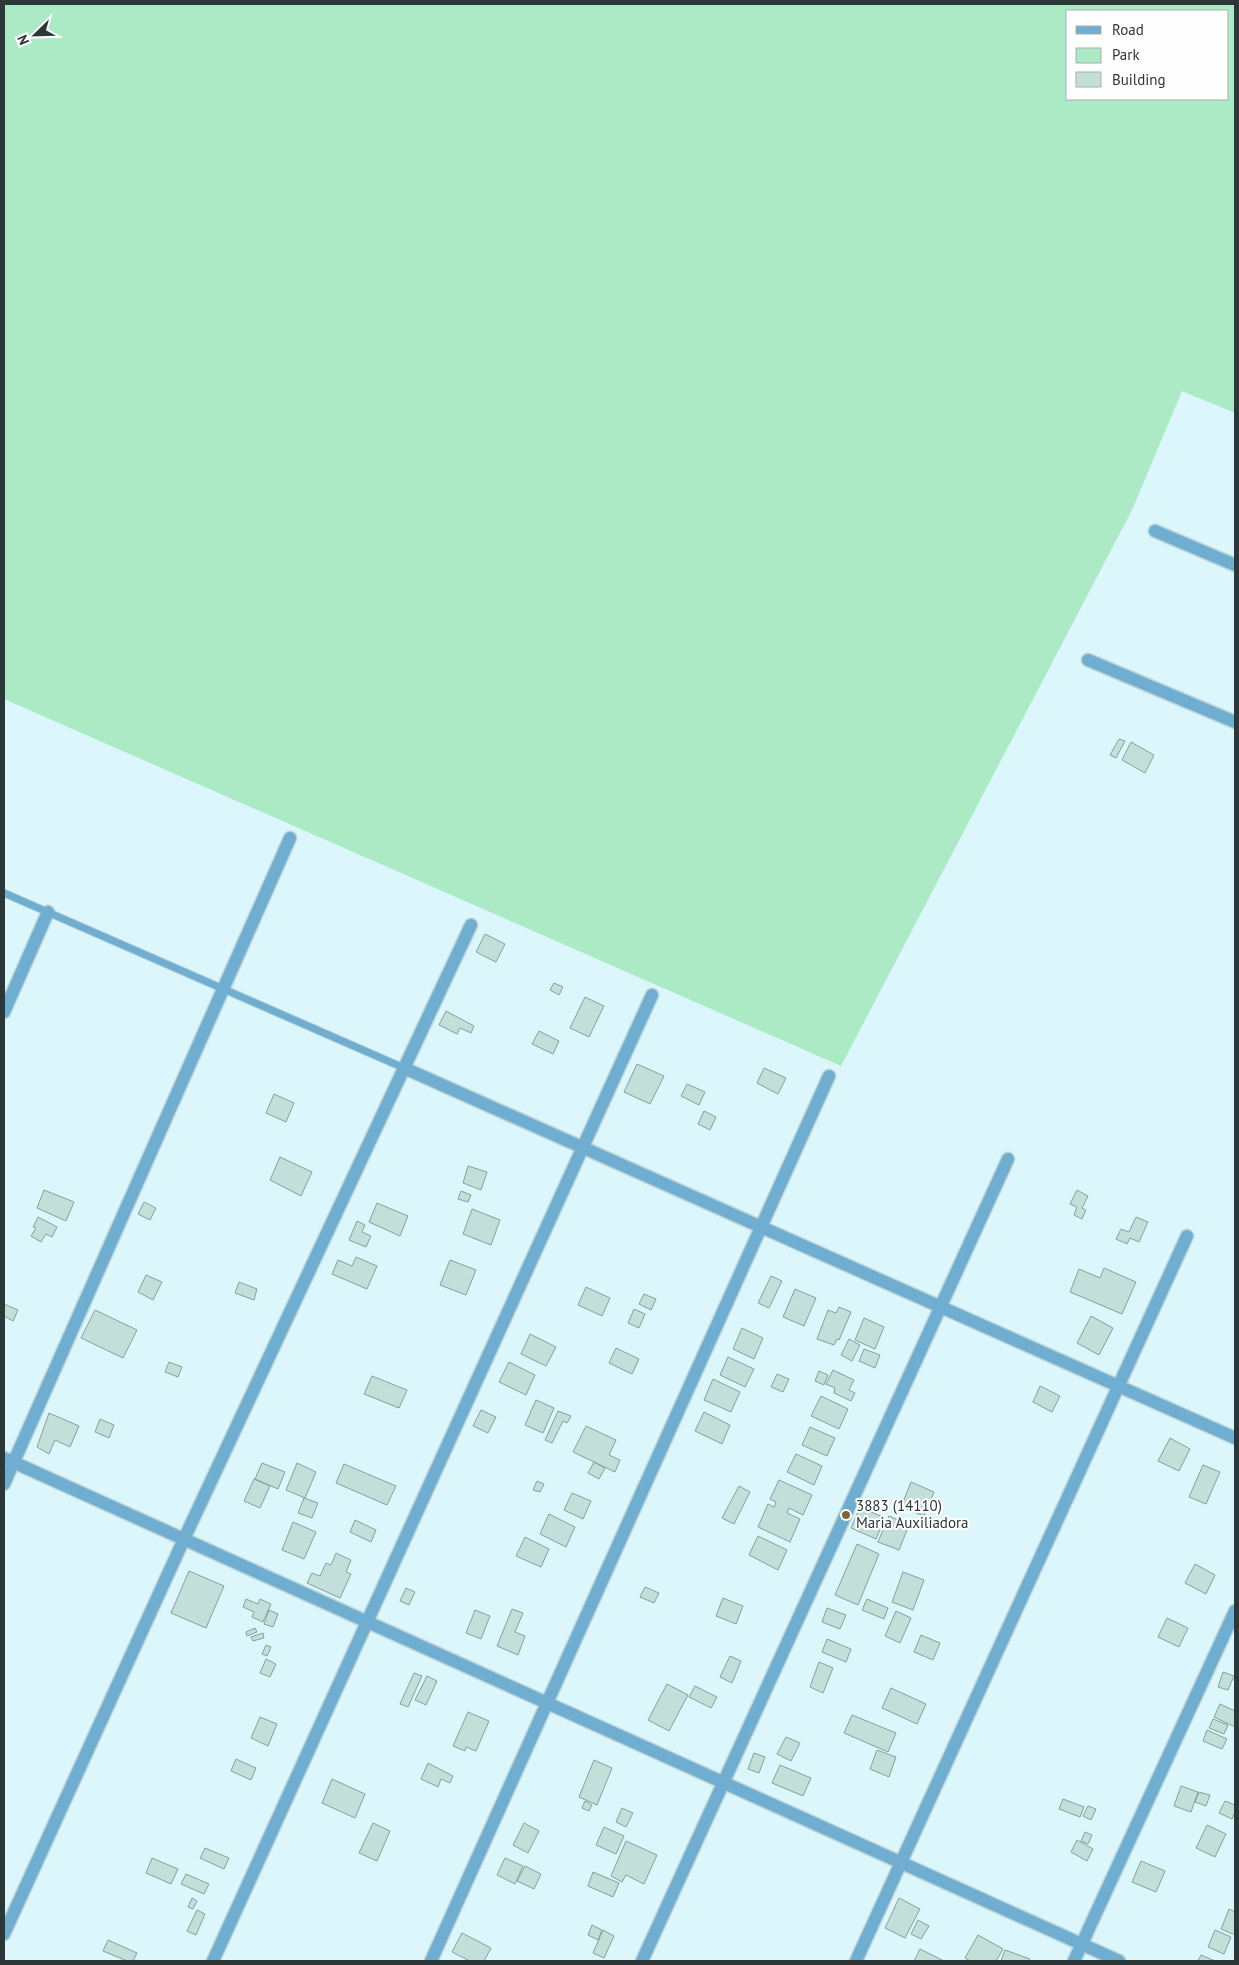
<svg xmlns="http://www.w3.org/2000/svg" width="1239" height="1965" viewBox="0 0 1239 1965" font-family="'PT Sans',sans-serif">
<rect width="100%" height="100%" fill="#dbf7fb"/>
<path fill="#abeac4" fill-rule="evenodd" d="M4,4H1235V413L1182,391L1132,510L841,1066L4,699ZM1068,11H1228V99H1068Z"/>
<path fill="#c3dfd9" stroke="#86a09b" d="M1119,739L1125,741L1116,758L1110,755Z
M1131,742L1154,755L1145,773L1122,760Z
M485,934L505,944L496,962L476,952Z
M554,983L563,987L559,995L550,990Z
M585,997L604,1006L589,1037L570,1028Z
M446,1011L474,1026L471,1033L460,1028L457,1034L439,1025Z
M539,1031L559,1041L553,1054L532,1044Z
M637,1064L664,1076L650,1104L624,1092Z
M764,1068L786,1078L778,1094L757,1083Z
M687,1084L705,1092L699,1105L681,1096Z
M274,1094L294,1103L286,1122L266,1113Z
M704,1111L716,1117L710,1130L698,1124Z
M280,1157L312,1172L301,1196L270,1180Z
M468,1166L487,1172L481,1190L463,1183Z
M44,1190L74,1202L66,1221L37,1208Z
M1077,1190L1088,1196L1082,1208L1086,1210L1082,1219L1074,1215L1077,1207L1070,1204Z
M461,1191L471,1195L468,1202L458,1199Z
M144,1202L156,1208L150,1220L138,1214Z
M377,1203L408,1216L400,1236L369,1222Z
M472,1209L500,1220L491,1245L463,1234Z
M38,1217L57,1227L52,1237L46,1234L41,1242L31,1236L36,1228L33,1227Z
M1136,1217L1148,1222L1139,1242L1130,1238L1127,1244L1116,1239L1121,1229L1129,1232Z
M357,1221L365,1225L362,1232L371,1236L366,1247L349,1240Z
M356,1257L377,1266L367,1289L332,1274L338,1260L352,1266Z
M450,1260L476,1270L466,1295L440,1285Z
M1104,1268L1136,1282L1122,1314L1070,1292L1079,1269L1100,1278Z
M146,1275L162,1282L153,1300L138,1292Z
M771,1276L782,1281L769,1308L758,1303Z
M239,1282L257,1289L254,1300L235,1293Z
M586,1287L610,1298L602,1316L578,1305Z
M795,1289L816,1298L804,1326L783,1317Z
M644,1294L656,1299L651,1310L639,1304Z
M4,1304L18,1310L13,1321L4,1316Z
M839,1307L851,1312L839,1340L837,1339L834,1345L817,1339L828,1310L836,1313Z
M634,1309L645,1314L639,1328L628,1323Z
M95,1310L137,1330L123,1358L81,1338Z
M1091,1316L1113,1328L1099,1355L1077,1343Z
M864,1318L884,1327L875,1349L855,1340Z
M742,1328L763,1338L754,1359L733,1349Z
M530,1334L556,1347L546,1366L521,1354Z
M849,1339L860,1345L852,1361L841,1355Z
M616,1348L639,1359L632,1374L609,1363Z
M864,1349L880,1355L875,1368L859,1361Z
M728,1357L754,1369L745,1387L720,1375Z
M169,1362L182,1367L178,1377L165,1372Z
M509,1362L535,1375L526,1395L499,1382Z
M833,1370L854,1380L849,1390L855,1393L851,1401L834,1393L835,1388L826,1384Z
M819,1371L828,1375L824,1385L815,1381Z
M777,1374L789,1379L783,1392L771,1387Z
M372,1376L407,1390L399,1408L364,1394Z
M713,1379L740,1392L731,1412L704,1400Z
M1040,1386L1060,1396L1052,1412L1033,1402Z
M821,1396L848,1409L839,1429L811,1416Z
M536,1400L554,1408L543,1433L525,1425Z
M481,1410L496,1417L488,1433L473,1426Z
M558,1411L571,1416L567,1423L563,1421L552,1443L545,1440Z
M704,1412L730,1425L722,1444L695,1431Z
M49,1413L79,1426L70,1447L55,1440L49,1454L37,1447Z
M100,1419L114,1425L109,1438L95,1432Z
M586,1426L616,1440L609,1455L620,1460L615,1472L573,1452Z
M810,1427L835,1438L827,1456L802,1445Z
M1170,1438L1190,1449L1179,1471L1158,1461Z
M796,1454L822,1466L814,1485L787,1472Z
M594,1462L605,1468L599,1479L588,1473Z
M262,1463L285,1472L278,1489L255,1479Z
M297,1463L316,1472L305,1498L286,1490Z
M344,1464L396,1486L387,1505L336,1483Z
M1203,1465L1220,1472L1206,1504L1189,1497Z
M254,1479L270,1486L260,1508L244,1501Z
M779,1480L812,1495L803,1515L789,1508L787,1513L800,1519L790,1542L758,1527L768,1504L774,1507L776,1502L770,1499Z
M537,1481L544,1484L540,1492L533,1490Z
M911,1482L934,1492L924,1516L901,1507Z
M739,1486L750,1492L734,1524L722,1518Z
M572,1493L591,1501L583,1519L564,1510Z
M304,1498L318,1503L312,1518L298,1513Z
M860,1507L885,1518L876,1539L851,1528Z
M549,1514L575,1527L566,1547L540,1534Z
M889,1516L909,1525L899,1550L878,1542Z
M355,1520L376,1530L371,1542L350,1532Z
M293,1522L316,1532L304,1559L282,1550Z
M758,1536L787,1550L778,1570L749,1555Z
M525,1537L549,1549L541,1567L516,1556Z
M857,1544L879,1554L858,1605L835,1595Z
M336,1553L351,1560L346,1572L351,1574L340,1598L307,1583L312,1573L320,1576L326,1563L331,1565Z
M1195,1564L1215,1575L1206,1594L1185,1583Z
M189,1571L224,1586L206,1628L171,1613Z
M903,1572L924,1580L913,1610L892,1602Z
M645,1587L659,1593L654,1603L640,1597Z
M406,1588L415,1592L409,1605L400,1601Z
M723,1598L743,1606L736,1624L716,1616Z
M246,1599L258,1604L260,1599L271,1604L263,1622L252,1617L254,1612L243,1607Z
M867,1599L888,1608L884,1619L862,1610Z
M827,1608L846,1615L840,1629L822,1622Z
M512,1609L523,1613L515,1632L525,1636L518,1655L497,1646Z
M269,1610L278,1614L273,1627L264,1624Z
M475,1610L490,1616L481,1639L466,1633Z
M896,1611L911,1618L900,1643L885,1636Z
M1167,1618L1188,1628L1179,1647L1158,1637Z
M255,1628L257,1632L247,1636L246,1632Z
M263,1633L264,1638L253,1641L251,1637Z
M921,1635L940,1643L933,1660L914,1652Z
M827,1639L851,1649L846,1662L822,1652Z
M266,1645L271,1647L267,1656L262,1654Z
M730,1656L741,1661L732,1683L720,1677Z
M266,1659L276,1664L270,1677L260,1673Z
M819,1662L833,1668L823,1693L810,1687Z
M1223,1672L1234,1676L1228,1690L1218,1687Z
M414,1673L422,1676L408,1707L400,1704Z
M427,1676L437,1681L426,1705L415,1700Z
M667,1684L688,1695L669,1731L648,1720Z
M695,1686L717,1697L711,1708L689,1697Z
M891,1688L926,1704L917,1724L882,1708Z
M1220,1704L1235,1711V1727L1214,1717Z
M468,1712L489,1721L476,1751L466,1747L465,1751L453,1746Z
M852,1715L896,1733L888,1752L844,1733Z
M260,1717L277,1724L268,1746L251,1738Z
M1213,1719L1228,1725L1224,1734L1209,1728Z
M1207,1730L1227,1739L1222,1749L1203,1741Z
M786,1737L800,1743L791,1761L777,1754Z
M877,1750L896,1757L889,1777L870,1769Z
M754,1753L765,1757L759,1773L748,1769Z
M236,1759L256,1768L251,1780L231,1771Z
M594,1760L612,1768L597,1805L579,1797Z
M428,1763L453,1776L450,1783L441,1779L438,1787L421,1779Z
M780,1765L811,1778L803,1796L772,1783Z
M332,1779L365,1794L355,1818L322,1803Z
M1181,1786L1198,1792L1191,1812L1174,1806Z
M1199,1792L1210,1795L1206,1806L1195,1802Z
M1063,1799L1084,1807L1080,1817L1059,1809Z
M585,1801L592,1805L589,1811L582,1808Z
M1225,1801L1235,1805V1812L1232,1819L1219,1813Z
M1088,1806L1096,1809L1091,1820L1083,1816Z
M622,1808L633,1813L626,1827L616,1822Z
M373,1823L390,1831L377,1861L359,1853Z
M524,1823L539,1831L528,1853L513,1845Z
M1207,1825L1226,1834L1215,1857L1196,1848Z
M604,1827L624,1836L616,1854L596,1845Z
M1085,1832L1092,1835L1088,1844L1081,1841Z
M1077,1840L1093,1849L1087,1861L1071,1852Z
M626,1841L657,1855L644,1884L626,1875L622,1882L611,1876Z
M205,1848L229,1858L224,1869L200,1858Z
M152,1858L178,1869L171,1884L146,1873Z
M505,1858L523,1866L515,1884L497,1875Z
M1141,1861L1165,1871L1156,1892L1132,1882Z
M525,1866L541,1874L534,1889L517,1881Z
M593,1872L619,1883L613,1897L588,1886Z
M186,1874L209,1884L204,1894L181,1884Z
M192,1898L197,1901L193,1909L188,1907Z
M899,1898L920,1909L905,1938L885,1928Z
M1229,1909L1235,1912V1935L1221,1929Z
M197,1910L205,1914L196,1935L187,1931Z
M918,1920L929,1926L921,1939L911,1934Z
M592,1925L602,1930L598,1940L588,1935Z
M603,1930L614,1936L604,1958L593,1953Z
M1215,1930L1231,1937L1224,1954L1208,1947Z
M462,1933L491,1948L484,1961H470L452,1952Z
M978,1935L1003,1949L996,1961H970L965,1958Z
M108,1940L137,1953L133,1961H127L103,1951Z
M920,1949L944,1961H914Z
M1005,1950L1030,1959L1029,1961H1001Z
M1201,1955L1215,1961H1198Z"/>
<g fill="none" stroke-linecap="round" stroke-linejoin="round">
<defs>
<path id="lane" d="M4,893L404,1068"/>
<path id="street" d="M1155,531L1235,565
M1088,660L1235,722
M4,1012L48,912
M404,1068L1235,1438
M4,1458L1119,1961
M4,1484L290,838
M4,1934L184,1539L471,925
M213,1961L652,995
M431,1961L829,1076
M642,1961L1008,1159
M856,1961L1187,1236
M1074,1961L1235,1611"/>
</defs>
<use href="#lane" stroke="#bcd4d8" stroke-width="9"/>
<use href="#street" stroke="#bcd4d8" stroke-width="15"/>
<use href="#lane" stroke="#6faed0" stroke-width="7"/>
<use href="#street" stroke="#6faed0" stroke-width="12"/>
</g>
<circle fill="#7d6535" stroke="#fefefe" stroke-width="2" cx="846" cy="1515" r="5"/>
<g text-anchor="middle" stroke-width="4" stroke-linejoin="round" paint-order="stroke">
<g font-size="15" fill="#2c3738" stroke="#fefefe" text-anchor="start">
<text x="856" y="1511">3883 (14110)<tspan x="856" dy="17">Maria Auxiliadora</tspan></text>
</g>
</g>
<rect width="1239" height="1965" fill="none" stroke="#2c3738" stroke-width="10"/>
<rect x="1066" y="10" width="162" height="90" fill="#fefefe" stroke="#aaaeaf"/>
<rect x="1076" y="26" width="25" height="8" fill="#6faed0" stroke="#aaaeaf"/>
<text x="1112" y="35" font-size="15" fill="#2c3738">Road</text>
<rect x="1076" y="48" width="25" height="15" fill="#abeac4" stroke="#aaaeaf"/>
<text x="1112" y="60" font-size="15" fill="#2c3738">Park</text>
<rect x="1076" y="72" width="25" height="15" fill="#c3dfd9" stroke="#aaaeaf"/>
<text x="1112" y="85" font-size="15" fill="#2c3738">Building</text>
<g transform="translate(35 35) rotate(247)" stroke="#fefefe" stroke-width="4" paint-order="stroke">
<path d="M0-4L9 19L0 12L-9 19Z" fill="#2c3738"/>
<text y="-8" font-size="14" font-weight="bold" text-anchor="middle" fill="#2c3738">N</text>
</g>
</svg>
